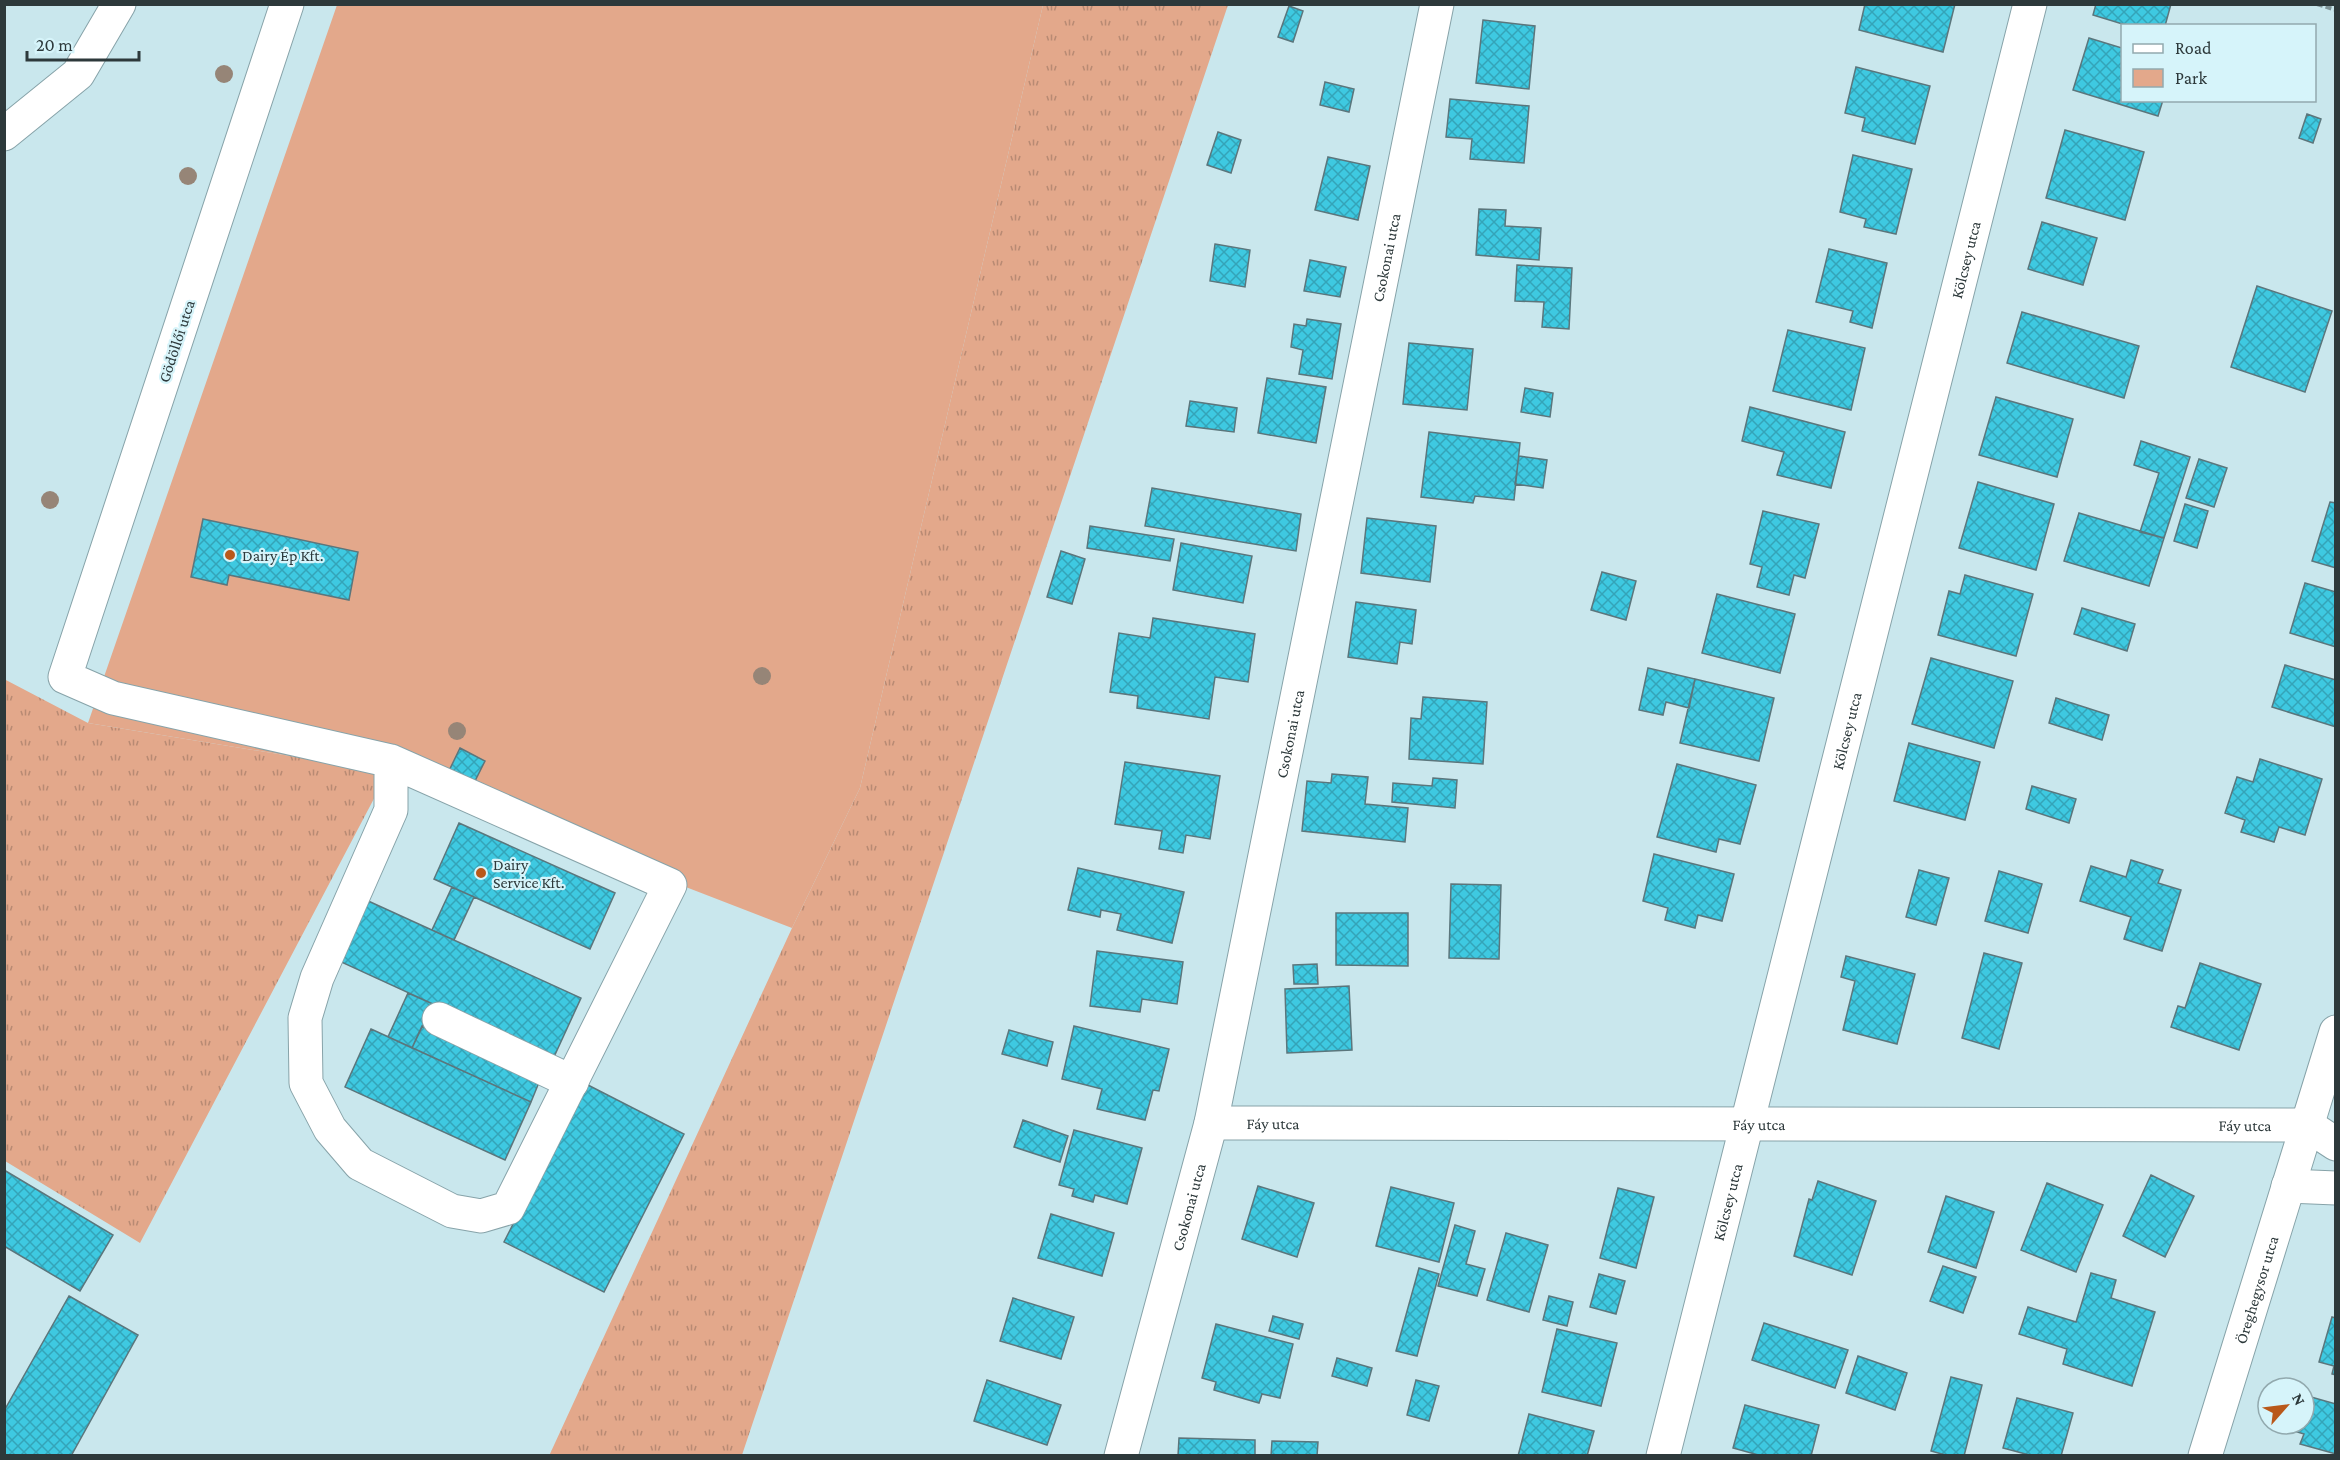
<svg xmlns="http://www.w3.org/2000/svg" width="2340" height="1460" viewBox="0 0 2340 1460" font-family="'Crimson Pro',serif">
<defs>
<pattern id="grass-tufts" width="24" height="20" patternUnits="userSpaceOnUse" patternTransform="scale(1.5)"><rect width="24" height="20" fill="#e3a88b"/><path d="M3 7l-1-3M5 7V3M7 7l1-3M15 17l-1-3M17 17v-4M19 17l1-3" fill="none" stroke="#b88a73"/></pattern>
<pattern id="building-cross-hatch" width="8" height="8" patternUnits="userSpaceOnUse" patternTransform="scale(1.5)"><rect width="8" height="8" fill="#3ec9e1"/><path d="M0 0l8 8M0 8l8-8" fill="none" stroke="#34a4b8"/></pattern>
</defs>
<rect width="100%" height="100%" fill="#c9e7ed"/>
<path fill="url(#grass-tufts)" d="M1043,5H1228L742,1455L549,1456L792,928L860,788Z
M4,679L88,723L388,772L140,1243L5,1161Z"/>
<path fill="#e3a88b" d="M337,5H1043L860,788L792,928L388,772L88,723Z"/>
<path fill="url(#building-cross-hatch)" stroke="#5b767c" stroke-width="1.5" d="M1865,4H1955L1943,52L1859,30Z
M2096,4H2171L2165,26H2129L2093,15Z
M1289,6L1303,11L1293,42L1278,37Z
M1483,20L1535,26L1529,89L1476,83Z
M2089,38L2122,48V100H2163L2158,116L2073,90Z
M1856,67L1930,86L1915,144L1862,131L1865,118L1845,113Z
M1325,82L1354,89L1349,112L1320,105Z
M1450,99L1529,106L1524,163L1470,159L1472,139L1446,137Z
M2307,114L2321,119L2313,143L2299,138Z
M2065,130L2144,152L2125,220L2046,198Z
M1218,132L1241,140L1231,173L1207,165Z
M1853,155L1912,169L1896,234L1864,227L1866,219L1840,212Z
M1328,157L1370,166L1358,220L1315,210Z
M1479,209L1506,210L1505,226L1541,228L1539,260L1476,255Z
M2042,222L2097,238L2083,285L2028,269Z
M1215,244L1250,250L1245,287L1210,281Z
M1829,249L1887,263L1872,328L1850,322L1853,311L1816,302Z
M1310,260L1346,267L1340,297L1304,291Z
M1517,265L1572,268L1569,329L1542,327L1544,302L1515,301Z
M2257,286L2332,311L2305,392L2231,367Z
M2022,312L2139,346L2124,398L2007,363Z
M1307,319L1341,324L1332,379L1299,374L1303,350L1291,347L1294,324L1306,326Z
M1788,330L1865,348L1851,410L1773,391Z
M1409,343L1473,349L1467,410L1403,404Z
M1267,378L1326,387L1316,443L1258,433Z
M1525,388L1553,393L1550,417L1521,412Z
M1996,397L2073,419L2057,477L1979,455Z
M1190,401L1237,408L1234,432L1186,426Z
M1750,407L1845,432L1831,488L1777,475L1784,452L1742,441Z
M1429,432L1520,443L1514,500L1475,496L1473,503L1421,497Z
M2141,441L2190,457L2164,538L2140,532L2159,473L2134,465Z
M1519,456L1547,460L1543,488L1515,484Z
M2199,459L2227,468L2214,507L2186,498Z
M1978,482L2054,504L2036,570L1959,548Z
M1152,488L1301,514L1296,551L1145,526Z
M2330,502L2336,503V568L2312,561Z
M2185,504L2208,511L2197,548L2174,541Z
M1763,511L1819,524L1805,578L1794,575L1789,595L1757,587L1762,567L1750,564Z
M2079,513L2164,538L2149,586L2064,561Z
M1367,518L1436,526L1430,582L1361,573Z
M203,519L358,552L349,600L229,575L227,585L191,577Z
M1090,526L1174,539L1170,561L1087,548Z
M1181,543L1252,556L1243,603L1173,590Z
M1061,551L1085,559L1072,604L1047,597Z
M1602,572L1636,581L1626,620L1591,610Z
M1965,575L2033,594L2016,656L1938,635L1949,591L1960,594Z
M2305,583L2336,592V647L2290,633Z
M1717,594L1795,614L1780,673L1702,653Z
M1356,602L1416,610L1412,644L1400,642L1397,664L1348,657Z
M2082,608L2135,624L2127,651L2074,634Z
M1153,618L1255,634L1248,682L1215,677L1209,719L1137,708L1138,696L1110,692L1119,633L1150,638Z
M1931,658L2013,681L1994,748L1912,724Z
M2285,665L2336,680V727L2272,707Z
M1648,668L1695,679L1689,708L1666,702L1663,715L1639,710Z
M1695,679L1774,698L1759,761L1680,743Z
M1423,697L1487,702L1483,764L1409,759L1411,718L1421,719Z
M2056,698L2109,715L2102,740L2049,723Z
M1909,743L1980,762L1965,820L1894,801Z
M460,748L485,761L471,789L446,777Z
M2260,759L2322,779L2305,835L2279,827L2274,842L2241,832L2245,820L2225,813L2237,777L2253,782Z
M1125,762L1220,776L1210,839L1186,835L1183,853L1159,849L1162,831L1115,824Z
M1677,764L1756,785L1740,844L1719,839L1716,852L1657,837Z
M1332,774L1368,777L1365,804L1408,808L1405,842L1302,831L1307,781L1331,783Z
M1433,778L1457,780L1455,808L1392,802L1393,783L1432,786Z
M2032,786L2076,799L2069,823L2026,809Z
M459,823L615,893L590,949L434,879Z
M1654,854L1734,874L1722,921L1698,915L1695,928L1665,920L1668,908L1643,901Z
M2131,860L2163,870L2158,883L2181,890L2162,951L2124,939L2131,917L2080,901L2091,866L2126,877Z
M1078,868L1184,892L1172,943L1117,930L1121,914L1101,910L1100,917L1068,910Z
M1919,870L1949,878L1936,925L1906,917Z
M1999,871L2042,884L2028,933L1985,921Z
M1451,884L1501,885L1499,959L1449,958Z
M452,887L474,897L454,940L432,930Z
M366,900L581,998L553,1059L339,961Z
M1336,913H1408V966L1336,965Z
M1097,951L1183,962L1177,1004L1142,999L1140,1012L1090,1006Z
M1984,953L2022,963L1999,1049L1962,1038Z
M1846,956L1915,974L1897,1044L1843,1030L1855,981L1841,977Z
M2200,963L2261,984L2239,1050L2171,1027L2178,1006L2185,1008Z
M1317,964L1318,984H1294L1293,965Z
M1349,986L1352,1050L1287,1053L1285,989Z
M408,993L433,1004L412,1048L388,1037Z
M422,1026L540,1080L531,1102L412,1048Z
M1074,1026L1169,1049L1159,1091L1153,1090L1145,1120L1097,1109L1102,1089L1062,1079Z
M371,1029L531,1102L505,1160L345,1087Z
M1009,1030L1053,1042L1047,1066L1002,1054Z
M584,1083L684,1134L604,1292L504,1242Z
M1023,1120L1068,1136L1060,1162L1014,1147Z
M1074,1130L1142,1148L1127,1204L1095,1195L1093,1202L1072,1196L1074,1189L1059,1185Z
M4,1170L113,1235L80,1291L4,1246Z
M2151,1175L2194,1196L2165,1257L2123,1236Z
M1818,1181L1876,1201L1852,1275L1794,1256L1809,1199L1812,1200Z
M2047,1183L2103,1205L2076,1272L2021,1250Z
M1258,1186L1314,1203L1297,1257L1242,1239Z
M1391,1187L1454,1203L1439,1262L1376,1246Z
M1618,1188L1654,1197L1636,1268L1600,1258Z
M1946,1196L1994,1212L1976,1268L1928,1252Z
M1051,1214L1114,1233L1102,1276L1038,1258Z
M1455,1225L1475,1231L1466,1264L1485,1269L1477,1296L1438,1286Z
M1506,1233L1548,1245L1529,1312L1487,1300Z
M1943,1266L1976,1277L1963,1313L1930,1301Z
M1419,1268L1439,1274L1417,1356L1396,1351Z
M2091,1273L2116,1280L2111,1298L2155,1312L2132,1386L2063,1364L2067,1349L2019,1334L2028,1307L2076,1322Z
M1599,1274L1625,1281L1616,1314L1590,1307Z
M69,1296L138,1335L71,1456H4V1411Z
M1549,1296L1573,1302L1567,1326L1543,1320Z
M1013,1298L1074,1317L1061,1359L1000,1341Z
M1273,1316L1303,1324L1299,1339L1269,1331Z
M2332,1317L2336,1318V1375L2332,1374L2334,1366L2319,1362Z
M1764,1323L1848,1350L1835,1388L1752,1360Z
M1216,1324L1293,1344L1280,1398L1262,1394L1259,1403L1214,1390L1216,1382L1202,1378Z
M1557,1329L1617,1343L1601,1406L1542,1392Z
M1858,1356L1907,1373L1895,1410L1846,1393Z
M1337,1358L1372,1368L1367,1386L1332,1376Z
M1951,1377L1982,1385L1964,1456H1949L1931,1451Z
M987,1380L1061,1405L1047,1445L974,1421Z
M1416,1380L1439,1386L1429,1421L1407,1415Z
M2304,1395L2336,1404V1454L2300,1444L2304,1434L2291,1430L2293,1424H2304Z
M2017,1398L2073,1413L2061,1456H2033L2003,1448Z
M1745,1405L1819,1425L1811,1456H1762L1733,1448Z
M1529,1414L1594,1431L1587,1456H1518Z
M1179,1438L1255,1440V1456H1178Z
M1272,1441L1318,1442L1317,1456H1271Z"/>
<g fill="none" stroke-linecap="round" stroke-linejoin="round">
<defs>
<g id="minor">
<path d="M287,4L65,677L113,698L391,761L670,885L508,1208L481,1216L452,1211L360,1164L330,1129L306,1083L305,1018L317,978L391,810V761"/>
<path d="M4,134L78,74L119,4"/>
<path d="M439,1019L572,1082"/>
<path id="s1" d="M1211,1123L2307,1125"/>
<path d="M2307,1125L2336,1144"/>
<path d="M2288,1186L2336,1188"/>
<path id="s2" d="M1121,1456L1211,1123L1437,4"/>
<path id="s3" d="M1663,1456L2030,4"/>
<path id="s4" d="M2205,1456L2336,1032"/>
</g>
</defs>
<use href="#minor" stroke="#87a3a9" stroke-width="35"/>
<path stroke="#7f9498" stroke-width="4" stroke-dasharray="6 3" stroke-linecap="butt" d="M2317,4L2336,10"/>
<use href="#minor" stroke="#fff" stroke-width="33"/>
</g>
<g fill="#968577">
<circle cx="224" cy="74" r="9"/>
<circle cx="188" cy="176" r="9"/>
<circle cx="50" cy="500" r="9"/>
<circle cx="762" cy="676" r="9"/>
<circle cx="457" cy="731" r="9"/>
</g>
<g fill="#b9581a" stroke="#d6f4fa" stroke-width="2">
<circle cx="230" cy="555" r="6"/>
<circle cx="481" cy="873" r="6"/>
</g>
<g text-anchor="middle" stroke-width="4.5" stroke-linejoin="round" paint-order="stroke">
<g font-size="16" fill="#2d393b" stroke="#d6f4fa">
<text dy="6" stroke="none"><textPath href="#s2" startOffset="1228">Csokonai utca</textPath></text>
<text dy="6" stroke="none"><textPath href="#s3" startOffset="1234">Kölcsey utca</textPath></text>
<text transform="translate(176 341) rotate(-72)" y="6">Gödöllői utca</text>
<text dy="6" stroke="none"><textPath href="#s3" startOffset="748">Kölcsey utca</textPath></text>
<text dy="6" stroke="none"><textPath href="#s2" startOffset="742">Csokonai utca</textPath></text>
<text dy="6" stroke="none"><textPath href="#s1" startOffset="62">Fáy utca</textPath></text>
<text dy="6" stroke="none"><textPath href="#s1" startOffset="548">Fáy utca</textPath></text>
<text dy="6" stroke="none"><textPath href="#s1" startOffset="1034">Fáy utca</textPath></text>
<text dy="6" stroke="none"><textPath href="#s3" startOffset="262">Kölcsey utca</textPath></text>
<text dy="6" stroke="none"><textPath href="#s2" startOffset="258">Csokonai utca</textPath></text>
<text dy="6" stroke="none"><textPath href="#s4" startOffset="174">Öreghegysor utca</textPath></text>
</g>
<g font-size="16" fill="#2d393b" stroke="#d6f4fa" text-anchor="start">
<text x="242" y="561">Dairy Ép Kft.</text>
<text x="493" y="870">Dairy<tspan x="493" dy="18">Service Kft.</tspan></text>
</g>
</g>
<rect width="2340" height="1460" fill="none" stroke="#2d393b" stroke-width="12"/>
<rect x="2121" y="24" width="195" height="78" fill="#d6f4fa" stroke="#92a9ae" stroke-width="1.5"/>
<rect x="2133" y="44" width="30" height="9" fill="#ffffff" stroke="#92a9ae" stroke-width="1.5"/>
<text x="2175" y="54" font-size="18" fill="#2d393b">Road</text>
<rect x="2133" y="69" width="30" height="18" fill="#e3a88b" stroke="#92a9ae" stroke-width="1.5"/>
<text x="2175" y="84" font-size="18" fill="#2d393b">Park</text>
<g transform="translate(2286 1406) rotate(62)"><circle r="28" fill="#d6f4fa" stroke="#92a9ae" stroke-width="1.5"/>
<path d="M0-4.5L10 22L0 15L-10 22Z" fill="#b9581a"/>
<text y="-9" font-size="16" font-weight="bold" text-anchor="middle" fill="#2d393b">N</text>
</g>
<path d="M27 51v9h112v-9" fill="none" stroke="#2d393b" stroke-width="3"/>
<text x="36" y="51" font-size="18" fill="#2d393b" stroke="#d6f4fa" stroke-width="4.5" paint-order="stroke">20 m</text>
</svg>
